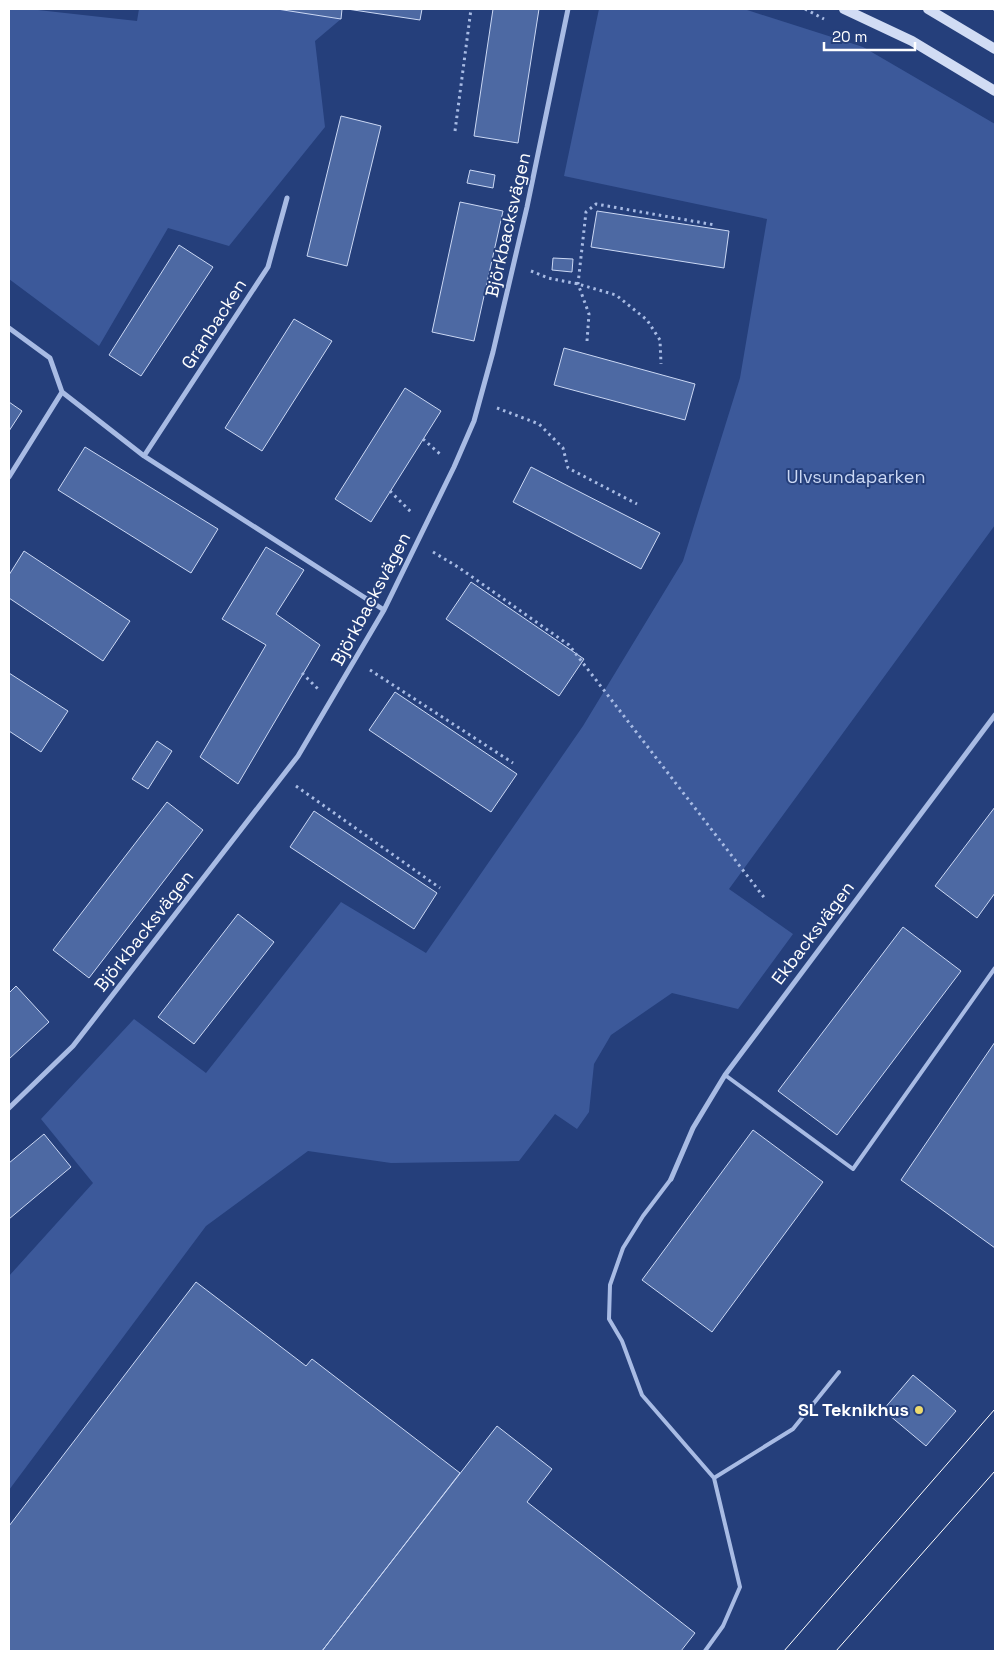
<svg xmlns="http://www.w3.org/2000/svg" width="1004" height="1660" viewBox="0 0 1004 1660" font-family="'Space Grotesk',sans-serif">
<rect width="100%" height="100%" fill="#253f7b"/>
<path fill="#3c599a" d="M9,9H29L137,21L139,9H285L341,19L315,41L325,127L229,246L168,228L99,346L9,279Z
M599,9H744L863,47L995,124V525L729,889L793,934L738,1009L672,993L611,1035L594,1064L589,1112L577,1129L555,1114L519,1161L391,1163L308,1151L206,1226L9,1490V1276L93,1183L41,1119L134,1019L206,1073L341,902L426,953L583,726L683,561L740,378L767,219L564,176Z"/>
<path fill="#4d69a3" stroke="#cbd8f4" d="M277,9H342L341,19Z
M347,9H422L420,20Z
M493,9H539L518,143L474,136Z
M341,116L381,126L347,266L307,256Z
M470,170L495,175L493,188L467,183Z
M460,202L503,211L474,341L432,332Z
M597,211L729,231L724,268L591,247Z
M179,245L213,267L141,376L109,355Z
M553,258L573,259L572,272L552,270Z
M294,319L332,341L262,451L225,428Z
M564,348L695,384L685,420L554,385Z
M405,388L441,411L371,522L335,499Z
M9,402L22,411L9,431Z
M85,447L218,529L191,573L58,490Z
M531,467L660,533L641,569L513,502Z
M266,547L304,570L276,614L320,645L238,784L200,757L266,645L222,619Z
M24,551L130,621L103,661L9,598V575Z
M471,582L584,659L559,696L446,619Z
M9,673L68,711L41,752L9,731Z
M395,692L517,774L491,812L369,730Z
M157,741L172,751L148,789L132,779Z
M167,802L203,830L89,978L53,950Z
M995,807V893L977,918L935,886Z
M314,811L437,893L414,929L290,847Z
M238,914L274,942L194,1044L158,1017Z
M903,927L961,971L837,1135L778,1091Z
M16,986L49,1022L9,1059V993Z
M995,1042V1248L901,1180Z
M753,1130L823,1182L712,1332L642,1280Z
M44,1134L71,1167L9,1219V1163Z
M196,1282L306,1366L312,1359L460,1473L322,1651H9V1526Z
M913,1375L956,1411L926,1446L883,1410Z
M497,1426L552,1469L527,1502L695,1633L681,1651H322Z"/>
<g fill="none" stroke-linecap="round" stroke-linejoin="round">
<path stroke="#a8bbe4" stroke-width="3" stroke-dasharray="2.5 4" stroke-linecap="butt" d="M805,9L824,19
M994,9L995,10
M455,131L471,9
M531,271L548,278L578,284L616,295L647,320L660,340L661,364
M587,341L589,314L578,284L586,212L596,204L715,225
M497,408L539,424L563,448L568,468L637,504
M423,439L440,454
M390,491L411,512
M433,552L458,567L569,645L766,900
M370,670L513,763
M302,673L318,689
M296,786L440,888"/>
<path stroke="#a8bbe4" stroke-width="4" d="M725,1075L853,1169L995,968
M671,1179L643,1216L623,1248L610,1285L609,1319L622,1341L642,1395L714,1478L740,1587L723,1626L705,1651
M714,1478L793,1429L839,1372"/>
<path stroke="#a8bbe4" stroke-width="5" d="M9,328L50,358L62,392L144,456L384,610
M144,456L268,267L287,198
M9,477L62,392
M9,1108L73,1046L298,756L384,610L454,467L474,421L493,352L527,207L568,9
M671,1179L693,1128L725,1075L995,715"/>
<path stroke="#d1dcf4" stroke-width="10" d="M844,9L912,41L995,91
M928,9L995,49"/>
<path stroke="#fff" stroke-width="1" d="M784,1651L995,1409
M836,1651L995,1471"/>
</g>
<circle fill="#edda6d" stroke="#253f7b" stroke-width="2" cx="919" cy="1410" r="5"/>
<g text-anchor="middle" stroke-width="4" stroke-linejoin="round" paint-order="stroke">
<g font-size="18" fill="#fff" stroke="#253f7b">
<text transform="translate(508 225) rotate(-77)" y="6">Björkbacksvägen</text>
<text transform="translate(214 324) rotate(-57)" y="6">Granbacken</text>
<text transform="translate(371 599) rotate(-62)" y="6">Björkbacksvägen</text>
<text transform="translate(144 931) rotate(-52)" y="6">Björkbacksvägen</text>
<text transform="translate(813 933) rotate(-53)" y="6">Ekbacksvägen</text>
</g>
<g font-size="18" fill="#cbd8f4" stroke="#253f7b">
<text x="856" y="483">Ulvsundaparken</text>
</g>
<g font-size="18" font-weight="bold" fill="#fff" stroke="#253f7b" text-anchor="end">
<text x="909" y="1416">SL Teknikhus</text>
</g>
</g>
<rect width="1004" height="1660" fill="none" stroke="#ffffff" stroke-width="20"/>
<path d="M824 42v8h91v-8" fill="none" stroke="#ffffff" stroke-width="2.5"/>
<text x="832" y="42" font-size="15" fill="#ffffff" stroke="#253f7b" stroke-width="4" paint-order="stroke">20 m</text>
</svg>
